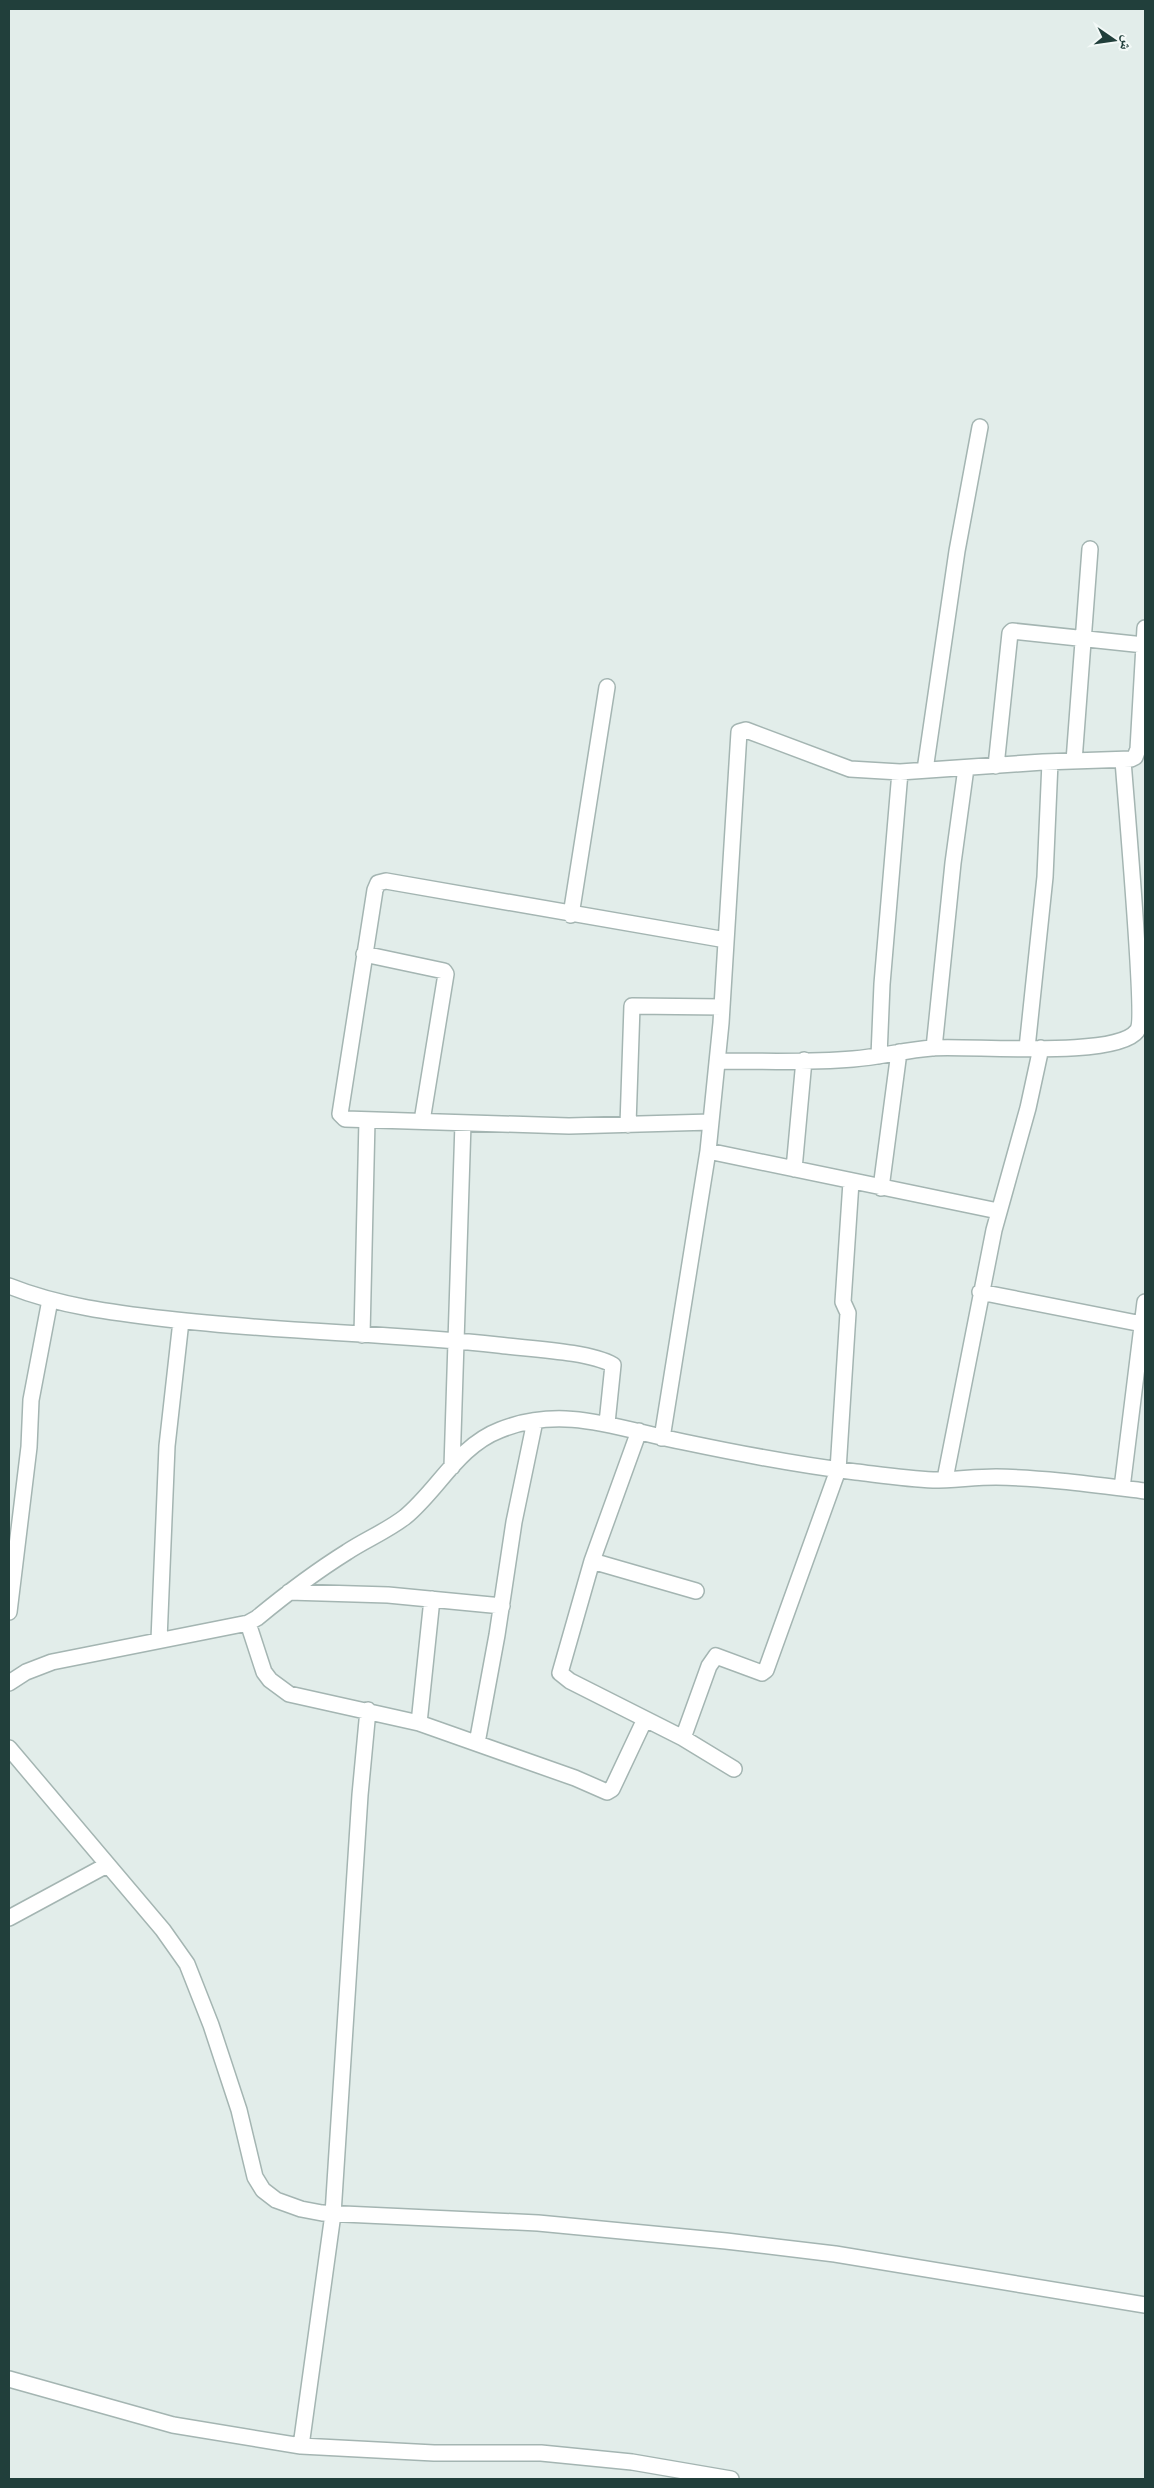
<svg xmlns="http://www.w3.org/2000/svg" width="1154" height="2488" viewBox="0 0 1154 2488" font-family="Raleway,'Noto Naskh Arabic',sans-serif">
<rect width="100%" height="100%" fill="#e2edea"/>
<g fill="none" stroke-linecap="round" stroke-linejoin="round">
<defs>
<path id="street" d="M1074,761L1090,549
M996,766L1010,633L1012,631L1144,645
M925,770L957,551L980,427
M571,915L607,687
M364,954L444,971L446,974L422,1121
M934,1048L953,863L966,768
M1027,1048L1045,877L1050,762
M879,1056L882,984L900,772
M717,1061C762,1061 808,1063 853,1059C880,1057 905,1050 932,1048C969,1045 1116,1059 1137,1031C1146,1020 1125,791 1123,760
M711,1122L569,1126L345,1119L340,1114L375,890L378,883L386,881L726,940
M628,1125L632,1006L722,1007
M708,1151L998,1211
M794,1169L804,1060
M881,1188L899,1052
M9,1286C59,1306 114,1313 167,1319C277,1332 388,1333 498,1345C528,1349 588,1351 613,1365L607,1423
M980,1292L1142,1324
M362,1335L367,1120
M639,1431L592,1561L560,1673L570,1681L683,1738L734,1769
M662,1438L708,1151L721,1023L739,732L746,730L850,769L900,772L1043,762L1131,759L1135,757L1138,749L1145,628
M452,1467L463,1123
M945,1479L994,1230L1028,1108L1041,1048
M1122,1488L1145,1302
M592,1561L696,1591
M289,1592L388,1595L502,1606
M9,1612L29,1447L31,1400L50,1300
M248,1623L264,1672L270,1680L289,1694L419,1723L575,1778L607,1792L612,1789L645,1719
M159,1640L167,1446L181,1321
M9,1683L26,1672L52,1662L248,1623L257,1618C286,1594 315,1572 347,1552C365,1540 387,1531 405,1517C438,1490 458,1446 500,1430C565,1404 621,1430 684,1442C741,1454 798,1465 856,1472C881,1475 908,1479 933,1480C954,1480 975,1477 996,1477C1046,1478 1096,1485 1145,1491
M419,1723L432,1599
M683,1738L709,1666L716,1656L762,1673L766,1670L838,1470L848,1313L843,1302L851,1182
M477,1743L497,1635L514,1522L535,1421
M9,1748L163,1930L187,1964L211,2025L239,2110L255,2177L263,2190L276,2200L301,2209L322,2213L538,2223L726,2241L835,2254L1145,2305
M9,1918L107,1865
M9,2379L173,2425L301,2446L434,2453H541L632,2462L731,2479
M301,2446L333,2214L360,1795L368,1710"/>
</defs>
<use href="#street" stroke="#a4b5b2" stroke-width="18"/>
<use href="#street" stroke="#fff" stroke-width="15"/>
</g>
<rect width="1154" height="2488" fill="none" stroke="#213f3b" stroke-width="20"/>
<g transform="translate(1114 40) rotate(103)" stroke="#f3f9f7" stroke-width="4" paint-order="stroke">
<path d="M0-4L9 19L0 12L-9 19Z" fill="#213f3b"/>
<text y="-8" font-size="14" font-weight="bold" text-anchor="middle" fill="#213f3b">ش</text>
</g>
</svg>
